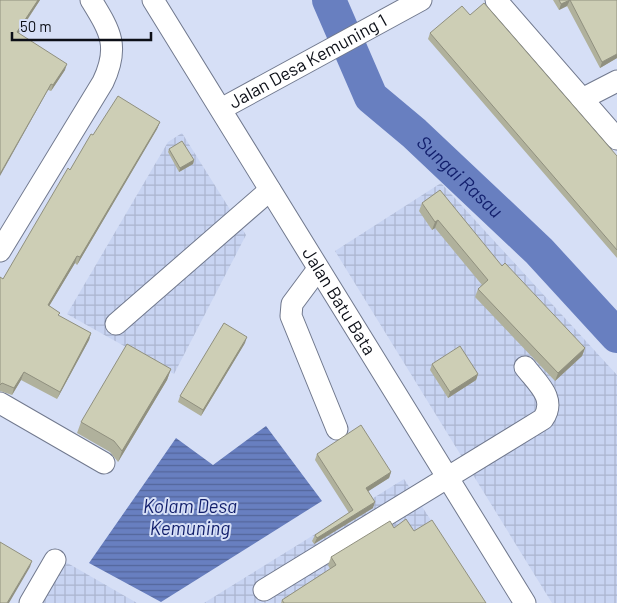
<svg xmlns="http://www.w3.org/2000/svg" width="617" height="603" viewBox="0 0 617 603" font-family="Barlow,sans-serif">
<defs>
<pattern id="industrial-grid" width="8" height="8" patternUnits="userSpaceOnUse" patternTransform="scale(1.25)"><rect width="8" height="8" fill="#c8d4f2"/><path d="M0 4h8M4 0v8" fill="none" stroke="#abb5cf"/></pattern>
<pattern id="water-rules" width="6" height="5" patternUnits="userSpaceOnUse" patternTransform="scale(1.25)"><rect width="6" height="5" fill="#687fc0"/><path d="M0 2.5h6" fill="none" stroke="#54669b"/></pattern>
</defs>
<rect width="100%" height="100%" fill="#d6dff6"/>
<path fill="url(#industrial-grid)" d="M182,133L246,235L174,374L67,314L168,142Z
M441,183L617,375V603H552L335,251Z
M404,479L485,603H204Z
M64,561L137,603H39Z"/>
<path fill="url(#water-rules)" d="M266,426L322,501L161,602L89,563L176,438L213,465Z"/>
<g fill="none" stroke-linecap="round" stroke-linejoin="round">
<path stroke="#687fc0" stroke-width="34" id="s1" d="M329,0L371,97L414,133L539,251L617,336"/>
<defs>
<g id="minor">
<path id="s2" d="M153,0L525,603"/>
<path d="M496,0L617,139"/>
<path d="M582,99L617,81"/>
<path id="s3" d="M221,109L421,0"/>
<path d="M0,251L103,82C120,46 110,31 91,0"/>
<path d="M318,269L292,304L291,316L337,429"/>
<path d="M116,324L270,190"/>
<path d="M0,403L104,463"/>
<path d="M264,590L543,419C557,399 538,384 525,367"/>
<path d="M30,603L55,560"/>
</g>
</defs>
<use href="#minor" stroke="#71798e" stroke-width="23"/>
<use href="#minor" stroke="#fff" stroke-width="21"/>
</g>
<path fill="#b0b19c" d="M0,0H40L19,33L65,70L51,91L48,90Z
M553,0H617V58L600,68L567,6L559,10Z
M470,15L617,156V258L428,39L430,33Z
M160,122L157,129L77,265L75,263L49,306L58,316L91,333L89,340L57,399L21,380L12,395L0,391V277L3,279L70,170L93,135Z
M169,149L194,160L193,164L179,172L168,152Z
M422,203L502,266L585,348L582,356L555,381L475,297L478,289L482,285L435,228L432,230L419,211Z
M245,343L201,416L178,402L180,396Z
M432,364L478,374L476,380L448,398L430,370Z
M171,369L167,380L118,462L110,452L77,433L81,422Z
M317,454L391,472L389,478L368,491L373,508L314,544L312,541L315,535L349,513L315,460Z
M394,528L414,531L486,603H281L282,600L330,569L328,565L331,557Z"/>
<path fill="#90907f" d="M38,0H40L15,38L17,32Z
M570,0L567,6L559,10L561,4Z
M617,54V58L600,68L602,62Z
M67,64L65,70L51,91L53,85Z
M51,84L48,90L0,176V174Z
M160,122L157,129L77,265L80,257Z
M194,160L193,164L179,172L180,168Z
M438,220L435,228L432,230L435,222Z
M77,256L75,263L45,313L48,305Z
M91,333L89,340L57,399L60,392Z
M247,337L245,343L201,416L203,410Z
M585,348L582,356L555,381L558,373Z
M171,369L167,380L118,462L122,451Z
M24,372L21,380L12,395L14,388Z
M478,374L476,380L448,398L450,392Z
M391,472L389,478L364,494L366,488Z
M375,502L373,508L314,544L317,538Z
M32,561L30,567L9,603H7Z"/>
<path fill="#cdceb5" stroke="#90907f" d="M0,0H38L17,32L67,64L53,85L51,84L0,174Z
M559,0H570L561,4Z
M570,0H617V54L602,62Z
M484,3L617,156V250L430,33L462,6L470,15Z
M118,96L160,122L80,257L77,256L48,305L60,313L58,315L91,333L60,392L24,372L14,388L2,383L0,385V277L3,279L68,168L70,170L91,134L93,135Z
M182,141L194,160L180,168L169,149Z
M440,190L502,266L505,263L585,348L558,373L478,289L488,280L438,220L435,222L422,203Z
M224,323L247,337L203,410L180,396Z
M127,344L171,369L122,451L114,441L81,422Z
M460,346L478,374L450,392L432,364Z
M361,425L391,472L366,488L375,502L317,538L315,535L353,510L317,454Z
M406,519L414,531L432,520L486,603H284L282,600L336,565L331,557L390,521L394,528Z
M0,542L32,561L7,603H0Z"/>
<g text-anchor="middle" stroke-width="4" stroke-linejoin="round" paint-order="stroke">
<g font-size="18" fill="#0c0f17" stroke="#d6dff6">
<text dy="6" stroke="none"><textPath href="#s3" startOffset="99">Jalan Desa Kemuning 1</textPath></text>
<text dy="6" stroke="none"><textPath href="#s2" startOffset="354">Jalan Batu Bata</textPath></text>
</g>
<g font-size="19" font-style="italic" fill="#111e6b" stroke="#d6dff6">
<text dy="7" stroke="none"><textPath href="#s1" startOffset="225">Sungai Rasau</textPath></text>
<text x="190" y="513">Kolam Desa<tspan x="190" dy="22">Kemuning</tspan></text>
</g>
</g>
<path d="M12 32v8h139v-8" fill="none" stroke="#0c0f17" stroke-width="2.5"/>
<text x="20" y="32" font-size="15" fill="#0c0f17" stroke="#d6dff6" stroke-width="4" paint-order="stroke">50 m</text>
</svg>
